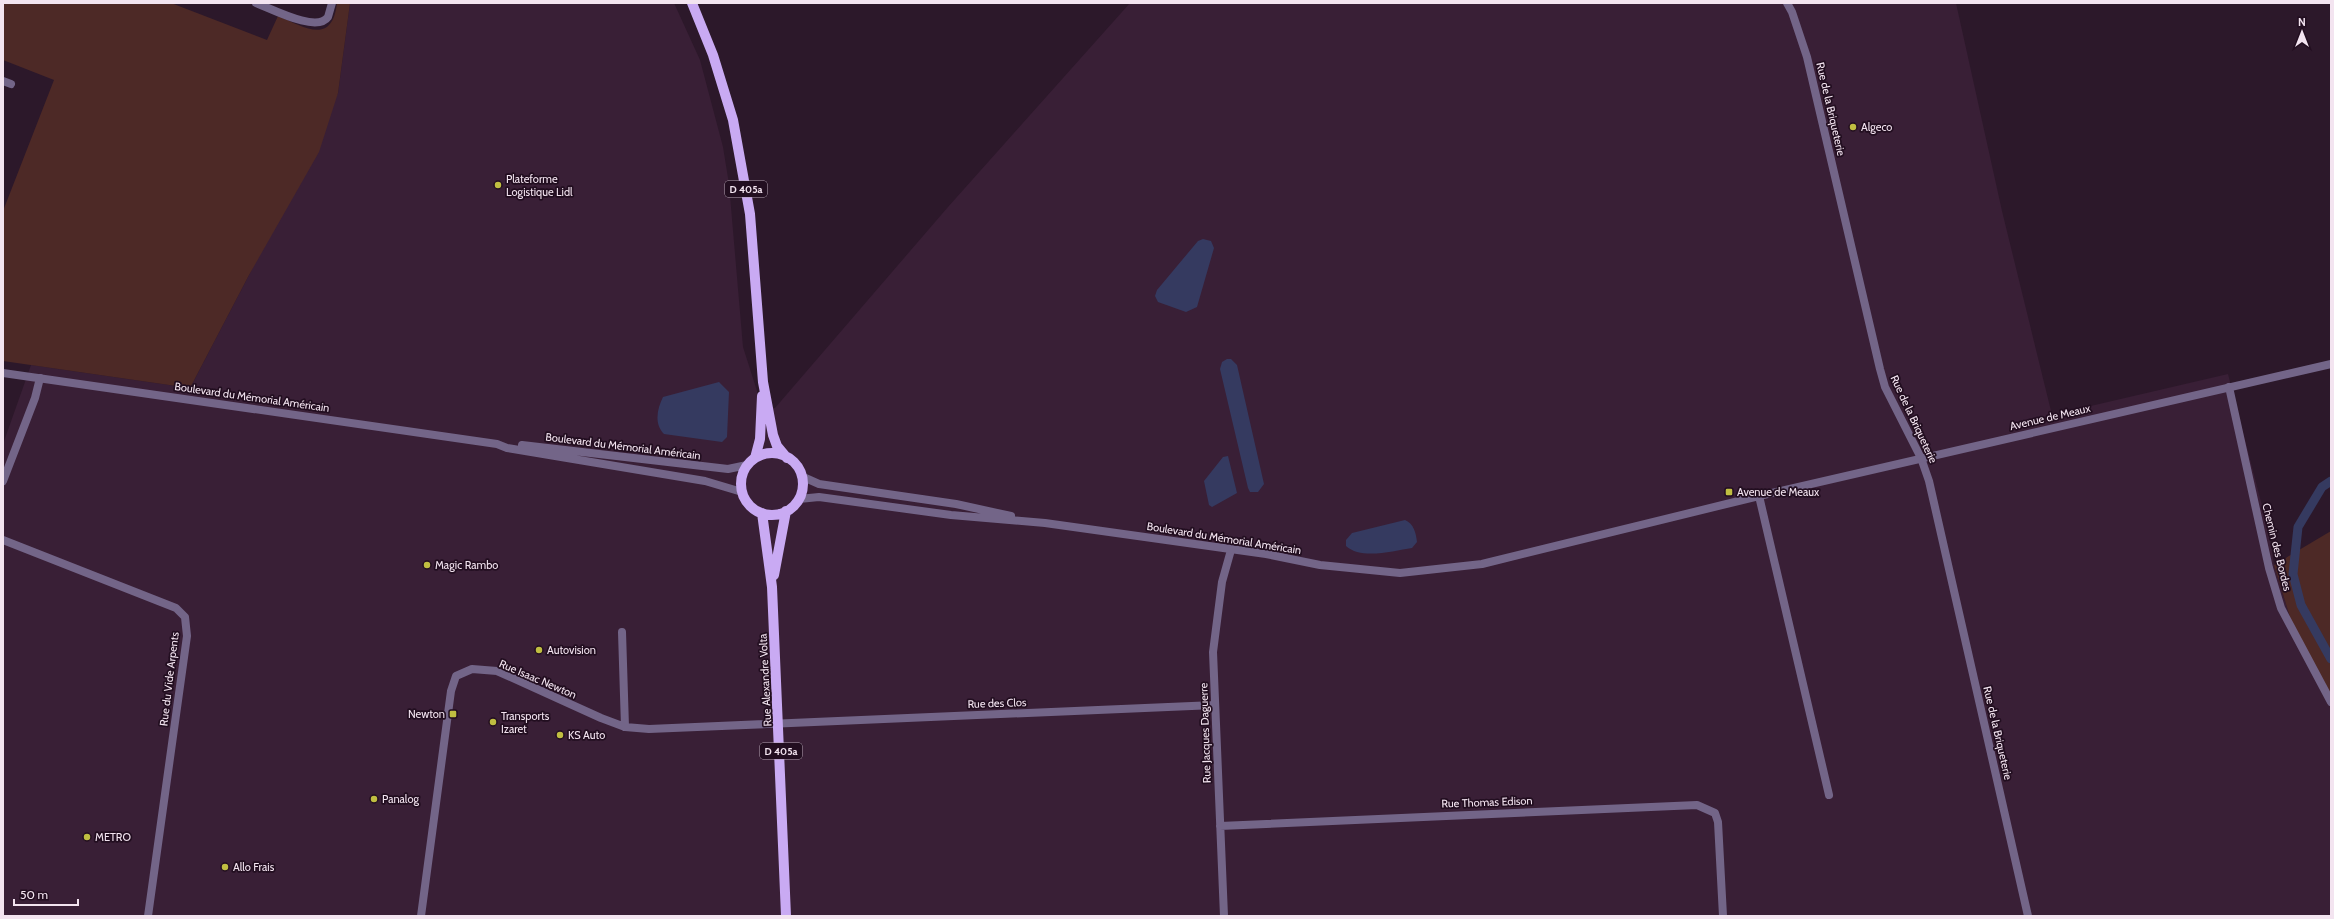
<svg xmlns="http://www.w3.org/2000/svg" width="2334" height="919" viewBox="0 0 2334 919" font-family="Cabin,sans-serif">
<rect width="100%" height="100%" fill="#2c182a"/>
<path fill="#391f36" d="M350,3H674L700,60L723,147L729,184L743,347L757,391V409L775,408L948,207L1130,3H1956L2002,211L2052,415L2228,374L2269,533L2274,565L2294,630L2331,696V916H3V444L31,365L190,388L249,275L338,93Z"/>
<path fill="#4d2926" d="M3,3H171L267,40L278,16C304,27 332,46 337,3H350L338,93L319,152L249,275L190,388L3,361V211L54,80L3,60Z
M2331,531V696L2294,630L2274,565Z"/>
<path fill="#353a60" d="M1203,239L1211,241L1214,248L1197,307L1186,312L1158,302L1155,296L1157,290L1198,241Z
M1227,359H1231L1237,365L1264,484L1258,492H1250L1248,488L1220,369L1222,362Z
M719,382L729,392L727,437L722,442L664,434C654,424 657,409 663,397Z
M1228,456L1237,493L1212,507L1209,505L1204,481L1223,457Z
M1405,520C1414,524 1416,533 1417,542L1412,548C1393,551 1361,560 1346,546V540L1352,533Z"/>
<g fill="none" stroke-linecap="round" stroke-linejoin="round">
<path stroke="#353a60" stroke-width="9" d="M2331,481L2322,487L2298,527L2293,574L2301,605L2331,659"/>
<path stroke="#736588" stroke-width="8" d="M256,3C272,9 317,33 328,17L332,3
M1787,3L1792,12L1807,57L1880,369L1885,387L1921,458L1929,481L2028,916
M3,81L11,84
M2229,387L2269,568L2281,608L2331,702
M3,481L35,398L40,378
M1759,496L1829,795
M3,540L176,608L185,617L187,636L148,916
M622,632L625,727
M1220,826L1697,805L1715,813L1718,822L1723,916
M421,916L451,691L456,676L472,669L497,671L601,718L625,727L649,729L1215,705
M1224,916L1213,652L1222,582L1231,550"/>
<path stroke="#736588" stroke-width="8" d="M3,373L497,444L507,448L705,481L742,492
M522,445L728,469L747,465
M801,476L819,484L956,504L1011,516
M799,499L819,497L951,515L1045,523L1266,554L1320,565L1400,573L1482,564L1759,496L2331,364"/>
<path stroke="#c9aaf3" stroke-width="10" d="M692,3L713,55L733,120L750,214L763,382L773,435L777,446L787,458
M741 484a31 31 0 1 1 62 0a31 31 0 1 1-62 0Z
M755,458L760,439L762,396
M762,513L772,587L786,916
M774,575L786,511"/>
</g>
<g fill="#c0be41" stroke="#220e20" stroke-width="1.5">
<circle cx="1853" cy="127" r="4"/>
<circle cx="498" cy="185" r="4"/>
<rect x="1725" y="488" width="8" height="8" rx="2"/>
<circle cx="427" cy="565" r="4"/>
<circle cx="539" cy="650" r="4"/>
<rect x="449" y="710" width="8" height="8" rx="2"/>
<circle cx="493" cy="722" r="4"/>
<circle cx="560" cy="735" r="4"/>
<circle cx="374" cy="799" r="4"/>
<circle cx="87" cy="837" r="4"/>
<circle cx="225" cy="867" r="4"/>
</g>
<g text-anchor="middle" stroke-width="3.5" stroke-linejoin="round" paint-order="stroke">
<g fill="#220e20" stroke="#b4a4b2" stroke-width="1">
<rect x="725" y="181" width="42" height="16" rx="3"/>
<rect x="760" y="743" width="42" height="16" rx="3"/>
</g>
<g font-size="10" font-weight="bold" fill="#f3e4f0">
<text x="746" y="193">D 405a</text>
<text x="781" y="755">D 405a</text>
</g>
<g font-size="11" fill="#f3e4f0" stroke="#220e20">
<text transform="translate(1831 109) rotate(77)" y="4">Rue de la Briqueterie</text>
<text transform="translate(252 397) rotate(8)" y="4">Boulevard du Mémorial Américain</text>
<text transform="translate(2050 417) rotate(-13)" y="4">Avenue de Meaux</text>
<text transform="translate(1914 419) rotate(65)" y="4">Rue de la Briqueterie</text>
<text transform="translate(623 446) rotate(7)" y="4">Boulevard du Mémorial Américain</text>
<text transform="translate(1224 538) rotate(9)" y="4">Boulevard du Mémorial Américain</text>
<text transform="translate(2277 547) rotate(76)" y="4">Chemin des Bordes</text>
<text transform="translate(169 679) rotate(-83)" y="4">Rue du Vide Arpents</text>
<text transform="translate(538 679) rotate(23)" y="4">Rue Isaac Newton</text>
<text transform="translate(765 680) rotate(-93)" y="4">Rue Alexandre Volta</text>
<text transform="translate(997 703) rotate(-2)" y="4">Rue des Clos</text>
<text transform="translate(1205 733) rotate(-92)" y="4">Rue Jacques Daguerre</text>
<text transform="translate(1998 733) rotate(77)" y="4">Rue de la Briqueterie</text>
<text transform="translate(1487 802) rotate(-2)" y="4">Rue Thomas Edison</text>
</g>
<g font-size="11" fill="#f3e4f0" stroke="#220e20" text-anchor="start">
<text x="1861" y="131">Algeco</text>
<text x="506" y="183">Plateforme<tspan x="506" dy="13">Logistique Lidl</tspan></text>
<text x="1737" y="496">Avenue de Meaux</text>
<text x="435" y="569">Magic Rambo</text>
<text x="547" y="654">Autovision</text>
<text x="445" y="718" text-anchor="end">Newton</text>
<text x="501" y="720">Transports<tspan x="501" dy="13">Izaret</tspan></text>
<text x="568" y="739">KS Auto</text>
<text x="382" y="803">Panalog</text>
<text x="95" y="841">METRO</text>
<text x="233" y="871">Allo Frais</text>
</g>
</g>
<rect width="2334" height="919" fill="none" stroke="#f3e4f0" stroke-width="8"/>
<g transform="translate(2302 32)" stroke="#220e20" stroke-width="3" paint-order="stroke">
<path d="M0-3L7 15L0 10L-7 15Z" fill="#f3e4f0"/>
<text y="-6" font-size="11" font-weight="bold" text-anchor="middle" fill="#f3e4f0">N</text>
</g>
<path d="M14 899v6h64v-6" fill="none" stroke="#f3e4f0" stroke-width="2"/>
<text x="20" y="899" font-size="12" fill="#f3e4f0" stroke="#220e20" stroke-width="3" paint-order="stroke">50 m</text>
</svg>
